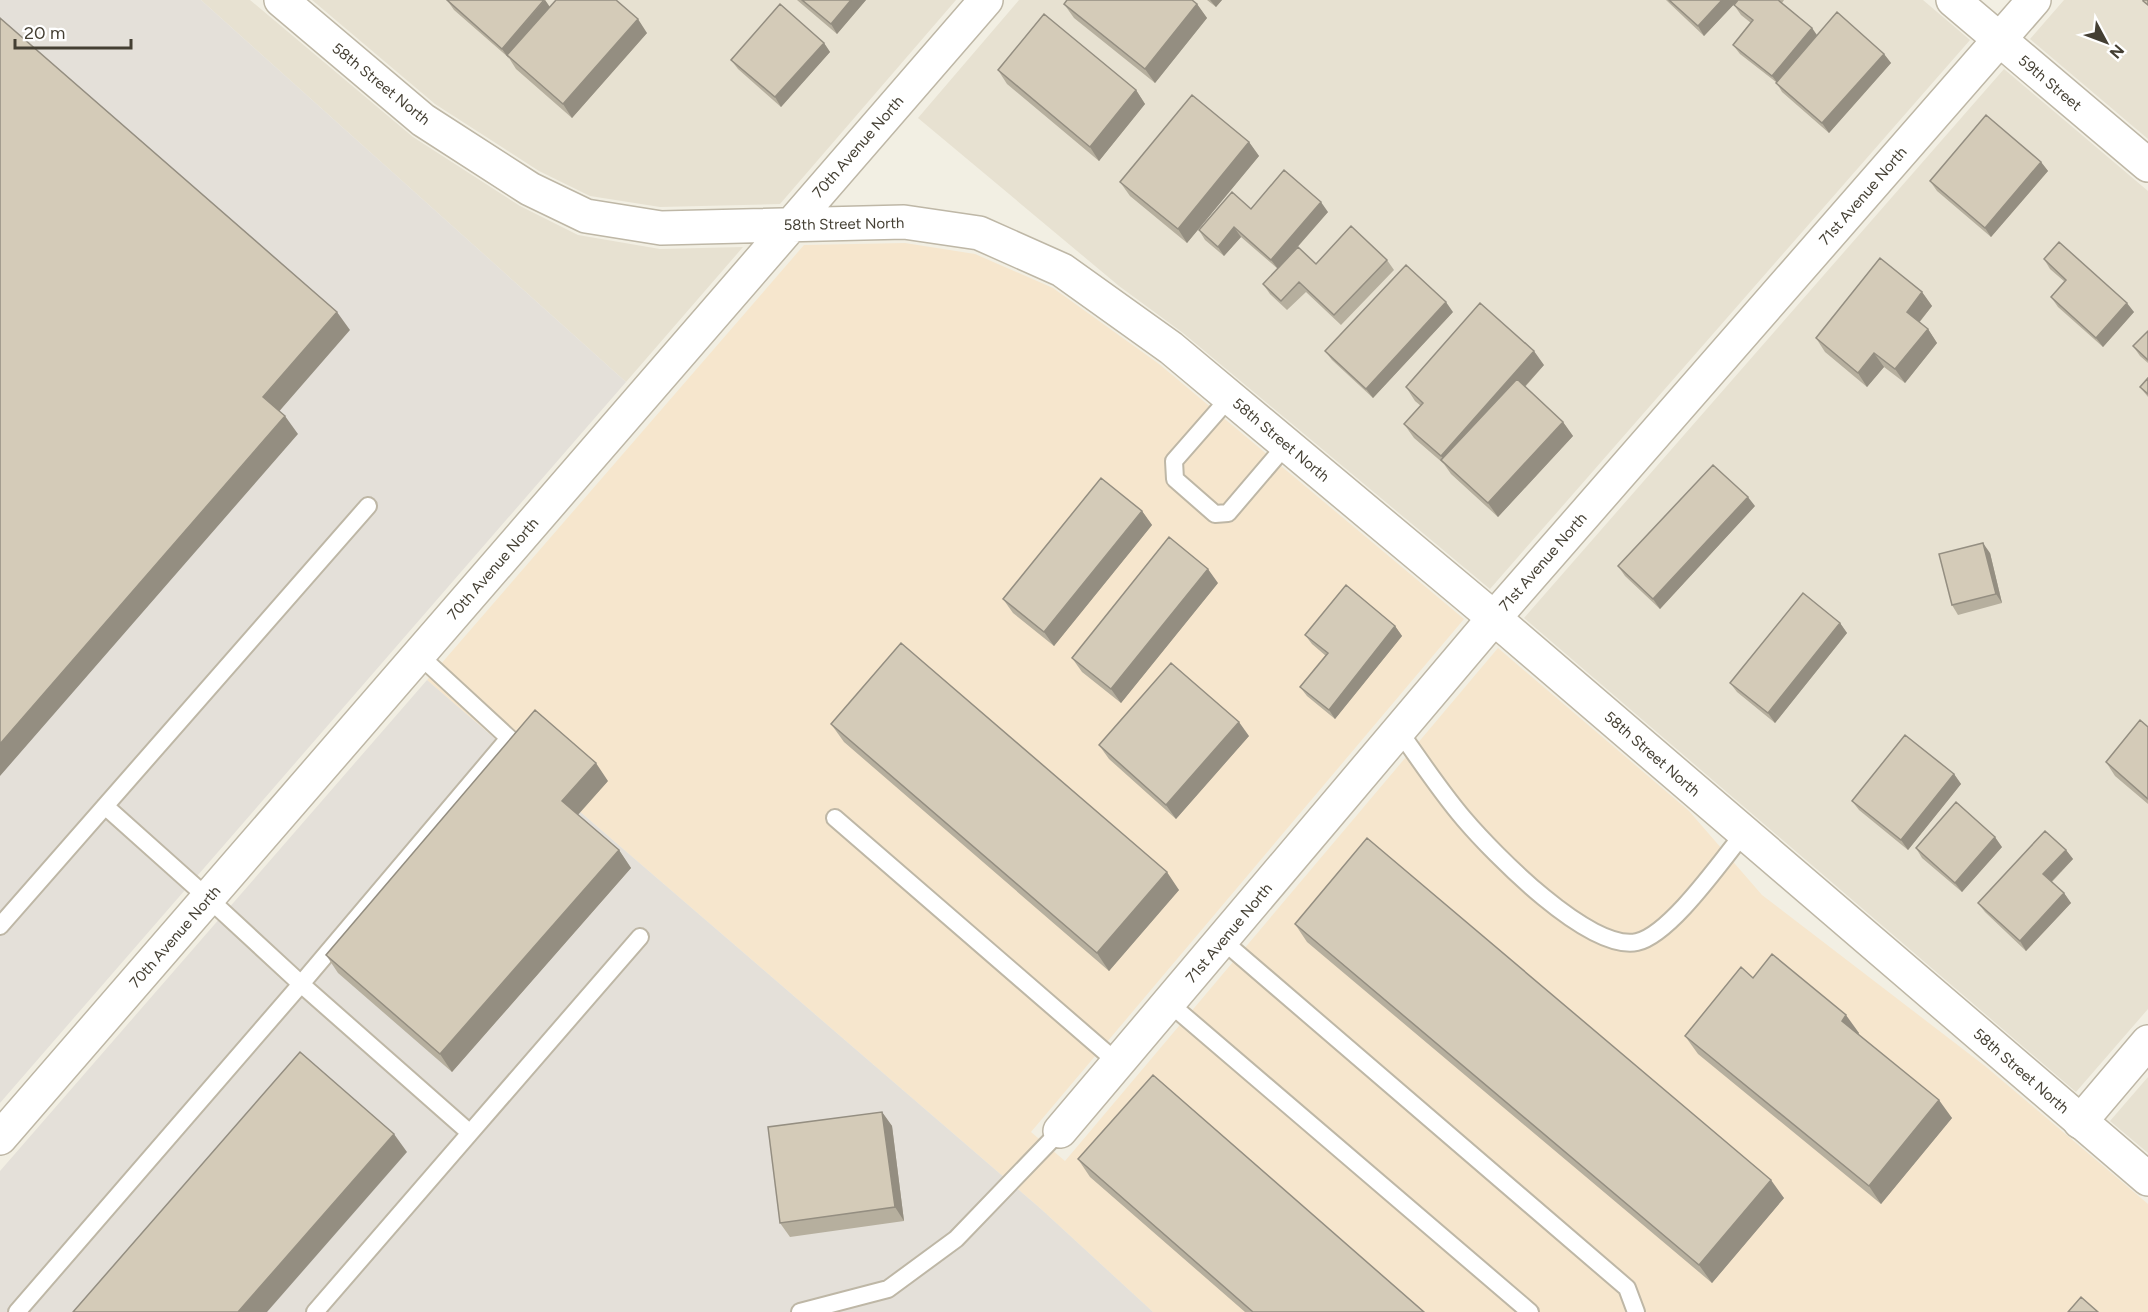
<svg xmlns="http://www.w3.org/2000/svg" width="2148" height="1312" viewBox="0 0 2148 1312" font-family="Figtree,sans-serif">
<rect width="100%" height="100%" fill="#f2efe3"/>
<path fill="#e7e1d1" d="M201,0H250L413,137L520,206L578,235L660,249L743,247L626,382Z
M312,0H956L780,204L660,207L590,196L539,171L435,104Z
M1019,0H1923L1970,40L1490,589L1183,333L1119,286L918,118Z
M2064,0H2148V139L2030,39Z
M2004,69L2148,191V1009L2076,1092L1524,618Z
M2148,1077V1153L2110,1121Z"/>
<path fill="#f6e6cd" d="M905,243L975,254L1053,288L1159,364L1464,619L1031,1132L1065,1161L1498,648L1689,811L1762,895L1985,1066L2148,1204V1312H1153L1041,1209L427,680L804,245Z"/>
<path fill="#e4e0d9" d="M0,0H201L626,382L0,1103Z
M427,680L1041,1209L1153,1312H0V1171Z"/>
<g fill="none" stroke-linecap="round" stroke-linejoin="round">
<defs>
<path id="service" d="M1230,397L1174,461L1175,479L1215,514L1228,513L1286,445
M1399,731C1420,760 1440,791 1464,819C1493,853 1589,952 1637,942C1670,935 1722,860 1744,833
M835,818L1118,1063
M0,926L368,506
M1222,940L1627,1288L1636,1312
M1169,1003L1530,1312
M470,1133L640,937
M17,1312L301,984L209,899L105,806
M315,1312L470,1133L301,984L509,738L419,655
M800,1312L888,1289L956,1239L1060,1131"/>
<path id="minor" d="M1953,0L2148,165
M2080,1122L2148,1042
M1060,1131L1494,618L2034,0"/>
<path id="tertiary" d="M281,0L423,120L530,189L586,216L661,228L904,222L979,233L1062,270L1171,348L1494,618L2148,1179
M0,1138L986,0"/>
</defs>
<use href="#service" stroke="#beb7a6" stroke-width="20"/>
<use href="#minor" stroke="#beb7a6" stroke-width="36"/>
<use href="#tertiary" stroke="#beb7a6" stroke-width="36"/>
<use href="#service" stroke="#fff" stroke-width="16"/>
<use href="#minor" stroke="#fff" stroke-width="33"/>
<use href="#tertiary" stroke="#fff" stroke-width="33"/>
</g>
<path fill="#b6af9e" d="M447,0H545L550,7L647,33L572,118L516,69L509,58L454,10Z
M797,0H866L837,34Z
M1207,0H1222L1216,7Z
M1666,0H1784L1782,3L1812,28L1817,35L1884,54L1891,63L1829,133L1782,92L1776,82L1740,54L1733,45L1751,23L1741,15L1734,5L1738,0L1704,36Z
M1064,4H1197L1207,18L1155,83L1074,18Z
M824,43L830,52L781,107L738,69L731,60Z
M998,70L1136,90L1145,104L1099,161L1007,84Z
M1249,142L1259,156L1187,243L1130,196L1120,182Z
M2041,162L2048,171L1991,237L1937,191L1930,181Z
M1251,209L1328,212L1288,258L1316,264L1387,260L1394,270L1341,325L1306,292L1287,310L1270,294L1263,284L1278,269L1241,237L1224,256L1205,240L1199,230Z
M2044,259L2134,312L2103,347L2058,307L2051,297L2065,282L2050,269Z
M1922,292L1932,306L1919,323L1928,329L1937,343L1905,383L1884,367L1867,387L1825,352L1816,338Z
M1453,312L1373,398L1332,360L1325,351Z
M2148,331V363L2140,356L2133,346Z
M1544,365L1525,387L1563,422L1573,436L1498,517L1451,474L1444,464L1414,438L1404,424L1421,406L1415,401L1406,387Z
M2148,378V397L2140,387Z
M1755,506L1660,609L1625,576L1618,566Z
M1142,511L1152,525L1054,646L1013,613L1003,599Z
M1990,553L2002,603L1958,615L1952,605Z
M1218,583L1121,703L1082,672L1072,658Z
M1840,623L1847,633L1775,723L1737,692L1730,683Z
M1395,626L1402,636L1335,719L1307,696L1300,687L1326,656L1312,644L1305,635Z
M831,724L1179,890L1109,971L844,742Z
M2148,727V804L2115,776L2106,762Z
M1249,736L1176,819L1109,759L1099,745Z
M1954,774L1961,784L1908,850L1859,810L1852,801Z
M608,781L578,815L619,850L631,868L452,1072L338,973L326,955Z
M2002,847L1962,892L1922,858L1916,848Z
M2066,850L2073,859L2052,882L2064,893L2071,903L2026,951L1985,912L1978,903Z
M1295,924L1784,1198L1712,1283L1307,942Z
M1753,978L1859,1033L1858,1034L1952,1118L1881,1204L1698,1054L1685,1036Z
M882,1112L892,1126L904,1221L790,1237L780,1223Z
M1078,1159L1424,1312H1245L1090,1177Z"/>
<path fill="#948e81" d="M545,0L551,9L507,55L509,59L502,49Z
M851,0H866L837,34L831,24Z
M1210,0H1222L1216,7Z
M1722,0H1738L1704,36L1698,26Z
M1197,4L1207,18L1155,83L1145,69Z
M638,19L647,33L572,118L563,104Z
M1812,28L1818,37L1779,85L1772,76Z
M824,43L830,52L781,107L775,97Z
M1884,54L1891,63L1829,133L1822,123Z
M1136,90L1145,104L1099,161L1090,147Z
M1249,142L1259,156L1187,243L1178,229Z
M2041,162L2048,171L1991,237L1985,228Z
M1321,202L1328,212L1278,269L1271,260Z
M1234,227L1241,237L1224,256L1218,247Z
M1922,292L1932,306L1916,326L1907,312Z
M1446,302L1453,312L1373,398L1366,389Z
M2127,303L2134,312L2103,347L2096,338Z
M337,312L350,330L276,415L263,397Z
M1928,329L1937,343L1905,383L1895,369Z
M1534,351L1544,365L1451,469L1441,456Z
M1874,353L1884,367L1867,387L1858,373Z
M285,416L298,434L0,776V744Z
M1563,422L1573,436L1498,517L1488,503Z
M1748,497L1755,506L1660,609L1653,599Z
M1142,511L1152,525L1054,646L1044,632Z
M1983,543L1990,553L2002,603L1996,594Z
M1208,569L1218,583L1121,703L1111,689Z
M1840,623L1847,633L1775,723L1768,713Z
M1395,626L1402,636L1335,719L1329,710Z
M1239,722L1249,736L1176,819L1166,805Z
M596,763L608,781L574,819L562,801Z
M1954,774L1961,784L1908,850L1901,840Z
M1995,837L2002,847L1962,892L1955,883Z
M619,850L631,868L452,1072L440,1054Z
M2066,850L2073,859L2050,883L2043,874Z
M1167,872L1179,890L1109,971L1097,953Z
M2064,893L2071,903L2026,951L2020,941Z
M1846,1015L1859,1033L1855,1039L1842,1021Z
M1939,1100L1952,1118L1881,1204L1869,1186Z
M882,1112L892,1126L904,1221L895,1207Z
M394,1134L407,1152L267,1312H238Z
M1771,1180L1784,1198L1712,1283L1699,1265Z"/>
<path fill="#d4cbb8" stroke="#948e81" stroke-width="1.5" d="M447,0H544L502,49Z
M556,0H616L638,19L563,104L507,55Z
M802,0H851L831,24Z
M1067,0H1192L1197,4L1145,69L1064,4Z
M1669,0H1722L1698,26Z
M1738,0H1778L1812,28L1772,76L1733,45L1753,20L1734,5Z
M2143,0H2148V5L2143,1Z
M780,4L824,43L775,97L731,60Z
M1837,12L1884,54L1822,123L1776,83Z
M1044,14L1136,90L1090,147L998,70Z
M0,18L337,312L263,397L285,416L0,744Z
M1192,95L1249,142L1178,229L1120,182Z
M1986,115L2041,162L1985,228L1930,181Z
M1284,170L1321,202L1271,260L1234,227L1218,247L1199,230L1232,192L1251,209Z
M1351,226L1387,260L1334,315L1299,282L1281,301L1263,284L1298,247L1316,264Z
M2059,242L2127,303L2096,338L2051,297L2066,280L2044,259Z
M1880,258L1922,292L1907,312L1928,329L1895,369L1874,353L1858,373L1816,338Z
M1406,265L1446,302L1366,389L1325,351Z
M1480,303L1534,351L1441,456L1404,424L1423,403L1406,387Z
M2148,331V360L2133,346Z
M2148,378V394L2140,387Z
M1517,379L1563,422L1488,503L1441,460Z
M1713,465L1748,497L1653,599L1618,566Z
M1101,478L1142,511L1044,632L1003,599Z
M1169,537L1208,569L1111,689L1072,658Z
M1983,543L1996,594L1952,605L1939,554Z
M1346,585L1395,626L1329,710L1300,687L1328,653L1305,635Z
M1803,593L1840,623L1768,713L1730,683Z
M901,643L1167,872L1097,953L831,724Z
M1171,663L1239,722L1166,805L1099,745Z
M535,710L596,763L562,801L619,850L440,1054L326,955Z
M2140,720L2148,727V799L2106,762Z
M1905,735L1954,774L1901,840L1852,801Z
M1956,802L1995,837L1955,883L1916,848Z
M2045,831L2066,850L2043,874L2064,893L2020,941L1978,903Z
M1367,838L1771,1180L1699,1265L1295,924Z
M1772,954L1846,1015L1842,1021L1939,1100L1869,1186L1685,1036L1741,967L1753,978Z
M300,1052L394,1134L238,1312H73Z
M1153,1075L1424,1312H1253L1078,1159Z
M882,1112L895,1207L780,1223L768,1127Z
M2081,1297L2098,1312H2068Z"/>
<g text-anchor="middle" stroke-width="4.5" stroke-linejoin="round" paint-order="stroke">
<g font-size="15" fill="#443f33" stroke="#fff">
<text transform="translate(2050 83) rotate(40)" y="5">59th Street</text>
<text transform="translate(381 84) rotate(39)" y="5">58th Street North</text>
<text transform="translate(858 147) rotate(-49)" y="5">70th Avenue North</text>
<text transform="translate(1863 196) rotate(-49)" y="5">71st Avenue North</text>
<text transform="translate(844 224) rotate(-1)" y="5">58th Street North</text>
<text transform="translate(1281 440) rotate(40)" y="5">58th Street North</text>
<text transform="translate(1543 562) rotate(-49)" y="5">71st Avenue North</text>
<text transform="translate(493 569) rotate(-49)" y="5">70th Avenue North</text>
<text transform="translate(1652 754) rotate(41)" y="5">58th Street North</text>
<text transform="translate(1229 933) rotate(-50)" y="5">71st Avenue North</text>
<text transform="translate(175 937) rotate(-49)" y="5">70th Avenue North</text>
<text transform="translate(2021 1071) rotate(41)" y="5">58th Street North</text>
</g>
</g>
<g transform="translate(2106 42) rotate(131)" stroke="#ffffff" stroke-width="4.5" paint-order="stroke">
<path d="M0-4.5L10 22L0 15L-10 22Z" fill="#443f33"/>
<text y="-9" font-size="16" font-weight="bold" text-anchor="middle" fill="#443f33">N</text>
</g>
<path d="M15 39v9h116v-9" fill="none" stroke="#443f33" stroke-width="3"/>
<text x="24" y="39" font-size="18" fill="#443f33" stroke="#ffffff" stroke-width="4.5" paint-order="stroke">20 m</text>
</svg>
